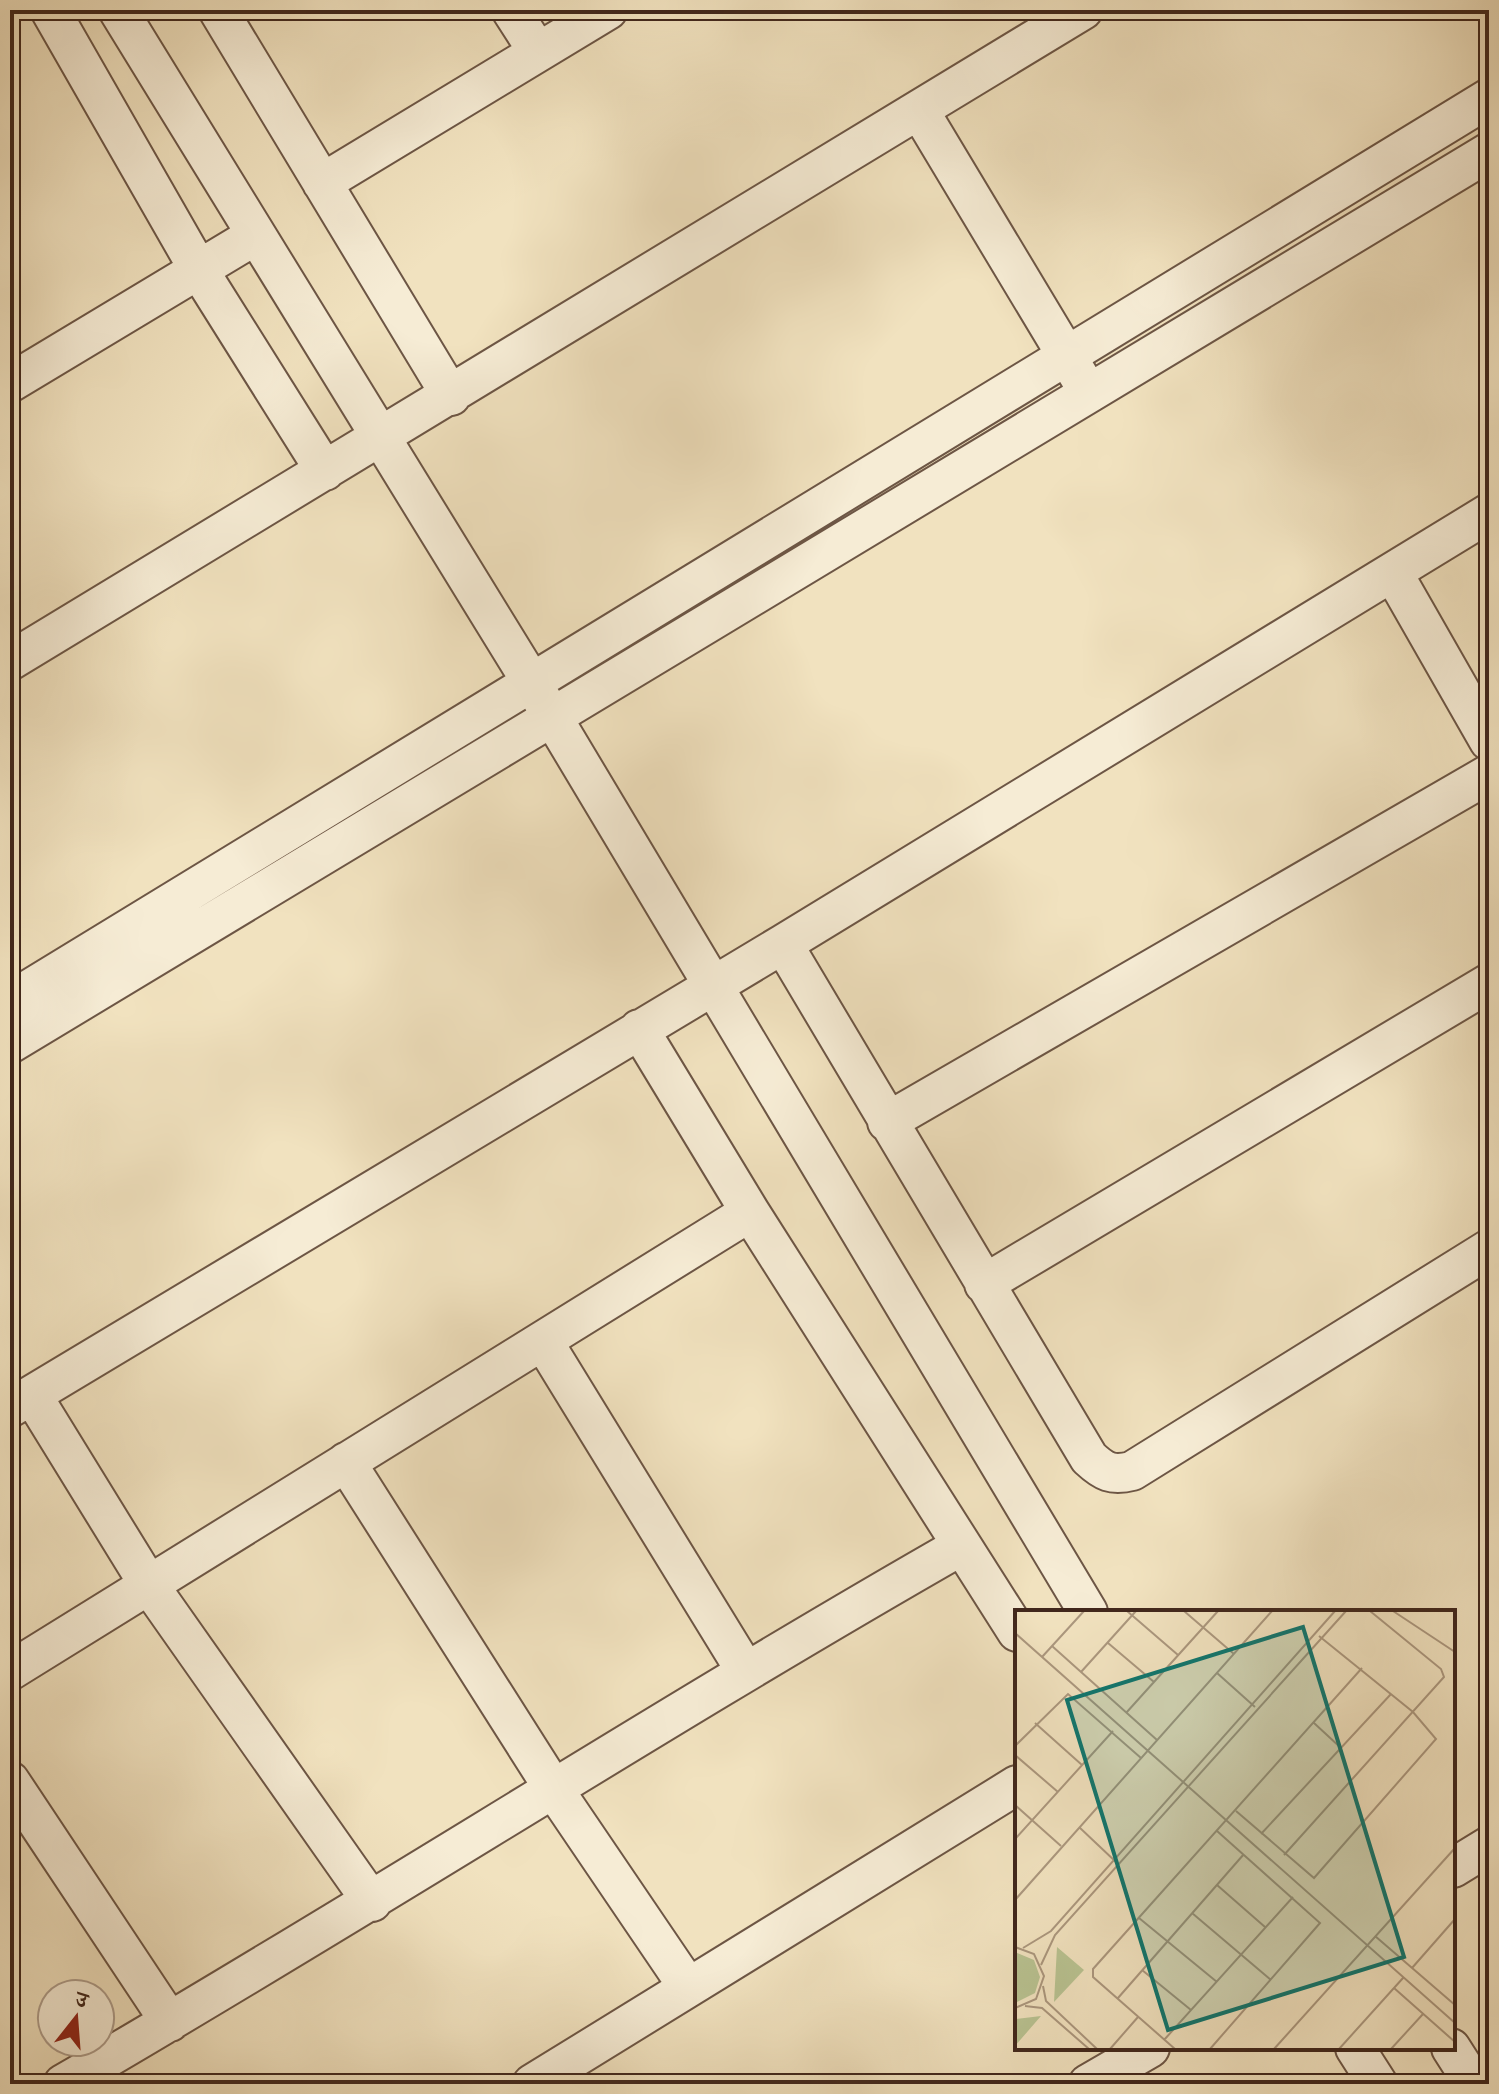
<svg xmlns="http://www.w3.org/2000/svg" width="1499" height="2094" viewBox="0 0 1499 2094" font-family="'Libre Caslon Text','Noto Serif Devanagari',serif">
<rect width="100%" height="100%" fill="#f1e2bf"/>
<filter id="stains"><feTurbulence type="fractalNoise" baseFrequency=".0025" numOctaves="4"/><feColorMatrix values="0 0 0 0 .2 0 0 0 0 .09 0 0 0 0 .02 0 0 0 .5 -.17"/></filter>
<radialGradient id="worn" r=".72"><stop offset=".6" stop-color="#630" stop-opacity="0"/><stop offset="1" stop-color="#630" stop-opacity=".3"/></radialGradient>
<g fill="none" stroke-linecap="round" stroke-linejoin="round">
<defs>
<path id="street" d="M50,10L200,272L325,471
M118,10L532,683L1088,1612
M218,10L451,396
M511,10L538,52
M919,110L1080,378
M322,183L608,10
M10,383L256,235
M1393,573L1489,741
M10,661L1083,10
M783,944L1089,1458C1104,1472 1112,1476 1132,1471L1489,1249
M10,1001L1489,98
M639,1029L750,1212L1017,1632
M10,1044L1489,152
M887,1122L1489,774
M984,1284L1489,983
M543,1341L745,1670
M32,1395L149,1585L372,1902
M10,1408L783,944L1489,513
M346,1462L555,1791L688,1987
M10,1671L750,1212
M10,1781L170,2022
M1453,1868L1489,1846
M1355,2048L1378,2084
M1451,2048L1474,2084
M63,2084C365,1909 658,1719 961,1546
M532,2084L1017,1785
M1088,2084L1150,2048"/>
</defs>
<use href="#street" stroke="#6d5645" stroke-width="42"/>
<use href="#street" stroke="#f6ecd5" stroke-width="38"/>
</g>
<g transform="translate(1015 1610)">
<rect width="440" height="440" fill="#f1e2bf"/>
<path d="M42,337L69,360L39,392ZM0,342L19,350L25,367L20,383L0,393ZM26,406L0,436V409Z" fill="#b9c392"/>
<path fill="none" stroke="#ab977e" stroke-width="2" d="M112,1L163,45M169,1L219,44M378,1L440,42M0,23L440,413M93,33L139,72M37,36L142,130M27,47L69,1M66,62L121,1M202,63L240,97M111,103L203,1M20,113L67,155M299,113L326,138M0,136L53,84L126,148M0,145L43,182M0,195L46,236M221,201L299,268L421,129L398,102L304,26M64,217L101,252M246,224L376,84M0,229L98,121M269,245L429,67L426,59L355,1M202,275L250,317M0,290L257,1M177,303L256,370M124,308L202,372M360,326L440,395M0,337L19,344L29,366L21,389L0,398M8,338L36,321L320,1M26,355L40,325L331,1M397,358L440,309M127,360L176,400M28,376L31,391L82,439M379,378L440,432M103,388L229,244M10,396L27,398L74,439M149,430L278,287M95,439L123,407M160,439L78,367V359L347,58M195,439L305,313L202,221M259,439L440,238M324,439L388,368M376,439L408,404"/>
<path fill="#0f766e" fill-opacity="0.15" stroke="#0f766e" stroke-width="4" d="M288,17L389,347L153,420L52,90Z"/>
<rect width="440" height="440" fill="none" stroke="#41271c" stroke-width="4"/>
</g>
<rect width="1499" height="2094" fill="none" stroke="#f1e2bf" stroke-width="40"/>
<rect x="12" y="12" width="1475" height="2070" fill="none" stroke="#41271c" stroke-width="4"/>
<rect x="20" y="20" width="1459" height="2054" fill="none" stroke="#41271c" stroke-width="2"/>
<g transform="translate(76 2018) rotate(17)"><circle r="38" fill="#f6ecd5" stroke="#ae9d8b" stroke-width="2"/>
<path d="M0-6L14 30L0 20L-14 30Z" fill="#8f2418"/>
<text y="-12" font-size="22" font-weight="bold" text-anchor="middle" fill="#41271c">उ</text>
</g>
<rect width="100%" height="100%" filter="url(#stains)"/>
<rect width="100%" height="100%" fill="url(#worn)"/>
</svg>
